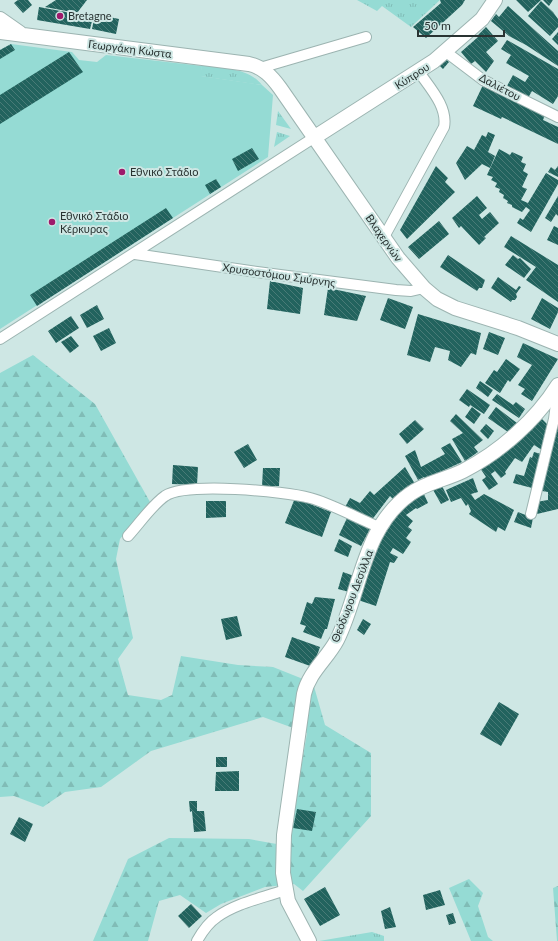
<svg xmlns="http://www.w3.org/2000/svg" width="558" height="941" viewBox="0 0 558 941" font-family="Lato,sans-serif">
<defs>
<pattern id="grass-tufts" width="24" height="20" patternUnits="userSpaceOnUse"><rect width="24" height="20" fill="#95dbd4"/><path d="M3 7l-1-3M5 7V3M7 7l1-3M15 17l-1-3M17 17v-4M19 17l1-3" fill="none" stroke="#80bcb6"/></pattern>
<pattern id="forest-firs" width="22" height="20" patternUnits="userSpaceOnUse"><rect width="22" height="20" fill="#95dbd4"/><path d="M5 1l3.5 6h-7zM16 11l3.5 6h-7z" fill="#80bcb6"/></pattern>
<pattern id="building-back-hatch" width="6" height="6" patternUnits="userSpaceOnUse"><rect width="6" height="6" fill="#22635e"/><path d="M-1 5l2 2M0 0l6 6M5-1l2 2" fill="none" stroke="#497b77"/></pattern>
</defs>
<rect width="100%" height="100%" fill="#cee7e4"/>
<path fill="url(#grass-tufts)" d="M357,0H440L411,27L382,6L377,11Z
M202,65C222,68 249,68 262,85L200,76Z
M278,111L291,129L276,125Z
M277,132L290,136L274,147Z
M372,932L384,936V941H319Z"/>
<path fill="url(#forest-firs)" d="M33,355L95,404L150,502L120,539L116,559L133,638L118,659L128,695L161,700L172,695L181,656L238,665L273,667L313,683L325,725L371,753V816L303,891L294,884L265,887L221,904L206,913L180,895L159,901L148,941H93L128,859L169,838L249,839L288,846L307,733L263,717L151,751L101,787L65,792L43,807L14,796L0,797V373Z
M469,879L483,893L478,906L488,937L493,941H471L449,888Z
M558,886V941H557L553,888Z"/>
<path fill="#95dbd4" d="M11,44L72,52L79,60L97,62L106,55L202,66L201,76L262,85L273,95L268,157L0,329V50Z"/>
<path fill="url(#building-back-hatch)" d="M18,0H28L32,5L23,13L14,3Z
M56,0H87L77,13L45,7Z
M440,0H465L462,5L426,38L413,27L441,3Z
M516,0H541L528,12Z
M543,0H553L549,6Z
M541,1L553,12L558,19V27L550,36L528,16Z
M508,6L558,51V66L526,45L509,36L491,21L496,14L499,17Z
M39,7L93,17L90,29L37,20Z
M95,14L119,19L116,34L92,29Z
M486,27L498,41L486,52L494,61L486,72L475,61L471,64L461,52L478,37L477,36Z
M558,32V45L552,39Z
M507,40L558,69V96L553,104L532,91L528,98L507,86L513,75L525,82L529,76L506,63L511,55L501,49Z
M11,44L15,50L0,59V50Z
M69,52L83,72L0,124V95Z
M444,57L449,62L443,69L437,63Z
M483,85L545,115L543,120L558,127V144L502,117L501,119L473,106Z
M488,132L495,135L488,152L495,156L490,168L482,164L465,180L456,163L467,146L474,150L482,135L486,137Z
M252,148L259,159L238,171L232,159Z
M499,149L510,155L512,152L523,157L521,162L526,164L523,171L528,174L522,187L527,189L521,200L528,203L546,173L558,180V184L531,232L517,223L520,218L523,220L530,210L526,207L522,212L512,207V205L507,203L508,201L503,198L504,195L499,192L500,189L495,187L497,183L491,180L493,177L487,175Z
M436,166L448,178L445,182L455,192L407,239L400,230Z
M558,166V177L548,172L551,167L555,170Z
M216,179L221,187L210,194L205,185Z
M477,196L487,208L479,215L482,219L490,212L499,223L484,237L486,238L479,245L461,226L459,228L452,218Z
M558,196V216L556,214L551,222L545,218Z
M166,208L173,218L37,306L30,295Z
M439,221L449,234L419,259L408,247Z
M554,226L558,228V245L547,240Z
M511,236L558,265V302L526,280L536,267L504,247Z
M448,255L485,280L482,288H479L477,291L440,267Z
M513,255L518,259L520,258L531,269L524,278L505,265Z
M498,277L516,290L519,286L521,287L516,294L517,297L515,300H512L511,302L491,288Z
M270,281L303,288L300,314L267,309Z
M328,288L366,296L357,321L324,315Z
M388,298L413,307L405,329L380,320Z
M542,298L558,308V312L550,329L531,319Z
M97,305L104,319L87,328L80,315Z
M418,314L481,333L476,355L471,353L461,367L448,360L450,351L435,347L430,362L407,355Z
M71,316L79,328L56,343L48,331Z
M109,328L116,343L101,351L93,336Z
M489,332L505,338L498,355L483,349Z
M71,336L79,346L70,353L61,342Z
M523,343L558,359L532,401L521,394L525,389L518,385L532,365L517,357Z
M506,359L520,369L510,382L508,380L500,393L485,383L494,370L497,372Z
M480,381L493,390L488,397L476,388Z
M467,389L490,405L484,414L470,405L469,407L459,400Z
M497,394L513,405L516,402L525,409L519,418L492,400Z
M472,407L481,414L474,424L465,417Z
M496,407L517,423L508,432L488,418Z
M456,414L483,440L474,447L478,452L465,461L452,439L463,433L450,421Z
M539,416L549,426L542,450L534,445L522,462L515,458L505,472L506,474L501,478L495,471L491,474L498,484L489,490L482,480L486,477L480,468L495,460Z
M558,416V509L537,514L536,502L548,500V492L542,491Z
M415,420L424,429L407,444L399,434Z
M486,424L494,431L488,439L480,431Z
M450,443L462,462L425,479L424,477L418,480L405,456L415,450L421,467L445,454L441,448Z
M248,444L257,460L244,468L234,452Z
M534,452L541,454L532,488L513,483L516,474L524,476L530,457L532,458Z
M173,465L198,467L197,485L172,484Z
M405,467L415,484L405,490L393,499L390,496L371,521L344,509L350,498L360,503L370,491L374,495Z
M263,468H280L279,486H262Z
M473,478L478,492L471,494L475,500L484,494L514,510L505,531L498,527L496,532L469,514L471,511L468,504L466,506L461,498L451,502L446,490Z
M441,484L449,500L441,504L432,488Z
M423,492L428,503L417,509L416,508L406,515L413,521L408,527L412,530L406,538L411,542L403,554L393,548L390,553L398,557L394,563L390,562L376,606L358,600L376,547L390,526L387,523Z
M295,498L331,512L322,537L285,523Z
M206,501H226V517L206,518Z
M518,512L533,518L531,528L514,522Z
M348,516L371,527L361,546L339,535Z
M339,539L352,546L348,557L334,551Z
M343,572L354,576L349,592L338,589Z
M315,597L335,599L327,629H325L321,639L303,632L306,626L300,624L307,602L312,604Z
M237,616L242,636L226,640L221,619Z
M363,619L371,624L364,635L357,630Z
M292,637L320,647L313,667L285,657Z
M499,702L519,714L501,746L480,734Z
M216,757H227V767H216Z
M239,771V791H215L216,772Z
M189,801H197V811H204L206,831L194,832L192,811L190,812Z
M297,809L316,812L312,831L293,828Z
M19,817L33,824L25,842L10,834Z
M325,887L340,915L320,926L304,899Z
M440,890L445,905L426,910L423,895Z
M191,904L202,916L189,928L178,916Z
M390,907L396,927L385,929L381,911Z
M453,913L456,923L449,925L446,915Z"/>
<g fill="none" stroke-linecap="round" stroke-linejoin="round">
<defs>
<path id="street" d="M446,52L483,80L558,117
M260,68L366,37
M384,237L444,127C448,107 430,88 419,72
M135,254L257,272L396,290L411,291L424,288
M0,339L315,137
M531,514L554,419L558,389
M128,536C140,523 151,506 165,496C186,482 284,491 310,498C330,503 359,519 379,527
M197,941C202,932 208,923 217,917C236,903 263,898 285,890"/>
<path id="secondary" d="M0,19L20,33
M0,32L249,64C263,67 272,77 280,88L398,258L424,288L437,299L455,308L518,328L558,344
M315,137L434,61L482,19L495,0
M309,941L288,901L283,873L284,835L304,694C309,672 327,659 337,640C361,592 362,528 410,494C426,482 445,480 463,471C500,452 536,420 558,385"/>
</defs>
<use href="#street" stroke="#9cb4b1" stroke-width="12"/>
<use href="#secondary" stroke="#9cb4b1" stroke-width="16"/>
<use href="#street" stroke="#fff" stroke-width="10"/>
<use href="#secondary" stroke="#fff" stroke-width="14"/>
</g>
<g fill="#9e1a6b" stroke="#cee7e4" stroke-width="1.5">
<circle cx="60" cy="16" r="4"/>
<circle cx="122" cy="172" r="4"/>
<circle cx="52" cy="222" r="4"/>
</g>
<g text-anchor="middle" stroke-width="4" stroke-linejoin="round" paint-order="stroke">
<g font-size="11" fill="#293332" stroke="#cee7e4" text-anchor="start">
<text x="68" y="20">Bretagne</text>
<text x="130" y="176">Εθνικό Στάδιο</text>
<text x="60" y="220">Εθνικό Στάδιο<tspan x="60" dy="13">Κέρκυρας</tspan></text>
</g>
<g font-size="11" fill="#293332" stroke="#cee7e4">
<text transform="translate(130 49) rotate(7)" y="4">Γεωργάκη Κώστα</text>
<text transform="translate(412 76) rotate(-33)" y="4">Κύπρου</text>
<text transform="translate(500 87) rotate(28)" y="4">Δαλιέτου</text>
<text transform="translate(384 238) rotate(55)" y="4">Βλαχερνών</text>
<text transform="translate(279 275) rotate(8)" y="4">Χρυσοστόμου Σμύρνης</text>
<text transform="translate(352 596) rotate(-69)" y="4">Θεόδωρου Δεσύλλα</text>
</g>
</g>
<path d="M418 30v6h86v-6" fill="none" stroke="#293332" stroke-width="2"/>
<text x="424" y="30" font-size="12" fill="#293332" stroke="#cee7e4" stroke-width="3" paint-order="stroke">50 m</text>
</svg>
